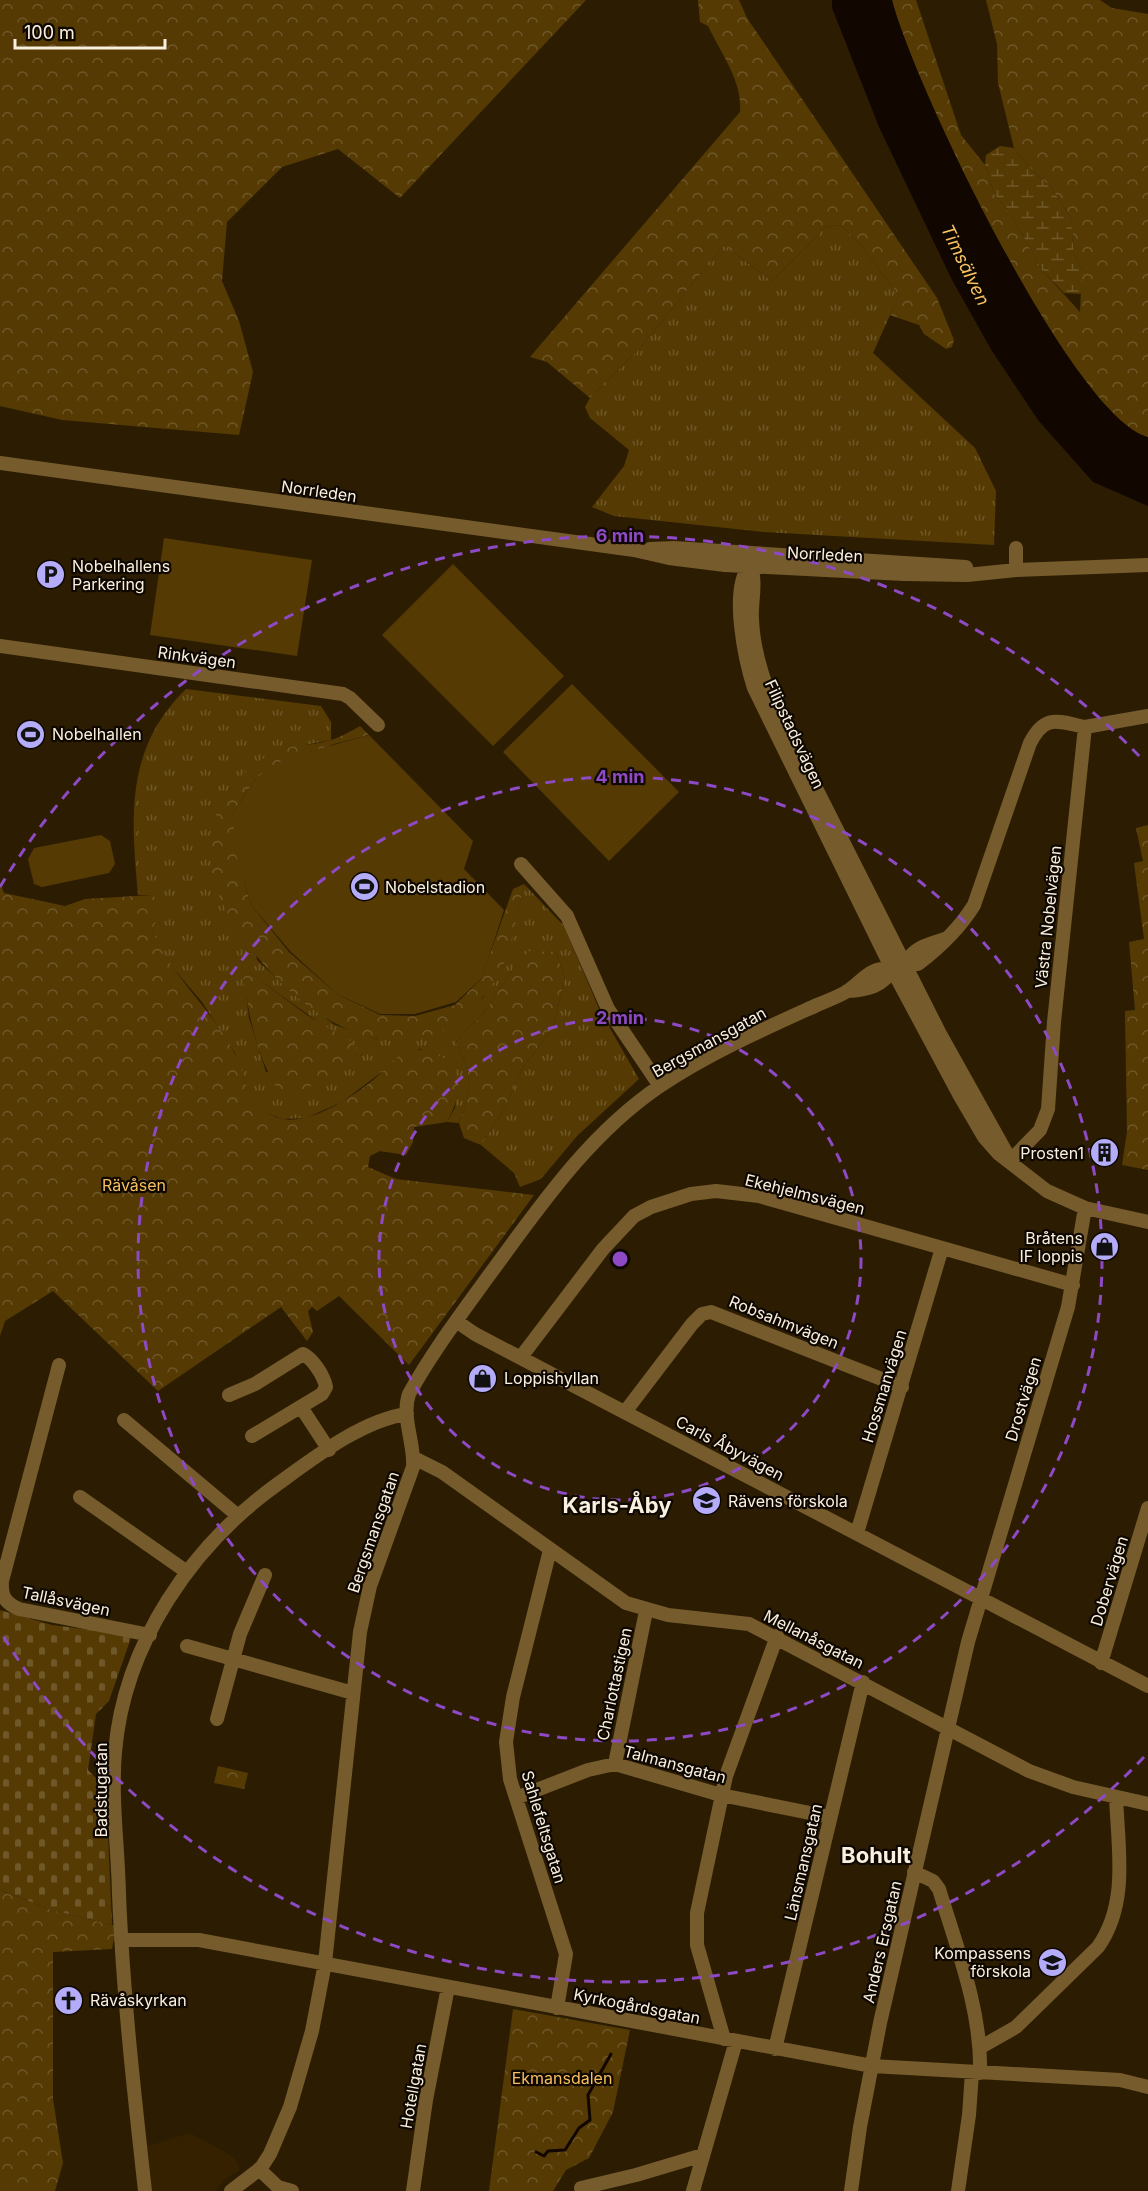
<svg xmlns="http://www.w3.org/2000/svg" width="1148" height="2191" viewBox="0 0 1148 2191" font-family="Inter,sans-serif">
<defs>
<pattern id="grass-tufts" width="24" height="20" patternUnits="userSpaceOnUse" patternTransform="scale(1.5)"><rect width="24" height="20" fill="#553a04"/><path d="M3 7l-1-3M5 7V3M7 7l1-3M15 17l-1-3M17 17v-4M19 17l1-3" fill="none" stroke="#6e5728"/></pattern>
<pattern id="forest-crowns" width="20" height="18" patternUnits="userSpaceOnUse" patternTransform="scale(1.5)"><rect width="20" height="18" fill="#553a04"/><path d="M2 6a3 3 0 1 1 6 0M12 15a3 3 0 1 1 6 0" fill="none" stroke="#6e5728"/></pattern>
<pattern id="wetland-marsh" width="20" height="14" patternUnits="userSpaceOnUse" patternTransform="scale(1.5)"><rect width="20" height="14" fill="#553a04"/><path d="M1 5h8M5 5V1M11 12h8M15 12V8" fill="none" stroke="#6e5728"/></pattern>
<pattern id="cemetery-stones" width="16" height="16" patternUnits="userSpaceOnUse" patternTransform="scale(1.5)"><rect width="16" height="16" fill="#553a04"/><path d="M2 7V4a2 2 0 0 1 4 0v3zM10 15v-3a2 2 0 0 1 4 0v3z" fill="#6e5728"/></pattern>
</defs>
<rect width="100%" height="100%" fill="#2c1d02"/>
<path fill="#352100" d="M190,2133L229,2154L235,2159L240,2170L224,2180L215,2191H152L148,2146Z"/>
<path fill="url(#grass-tufts)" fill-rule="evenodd" d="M841,225L858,242L899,295L873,353L975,448L996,491L994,545L764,532L614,516L592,507L624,466L629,450L590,418L585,407L590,398L640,348L724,245L772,281L826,227Z
M186,689L321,706L331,722V740L285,749L229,789L257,960L297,997L335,1025L377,1039L483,998L518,911L524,884L564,926L600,1011L639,1079L577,1136L541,1179L520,1187L514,1173L481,1145L506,1106L522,1069L553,1027L565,978L556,952L516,965L483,1014L456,1041C472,1078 474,1085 459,1123L447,1122L455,1108L458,1086L421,1049L408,1052L342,1102L306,1118L282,1119L264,1112L252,1102L235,1053L202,1002L163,956L152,930L156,923L152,895H138C131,817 125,748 186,689ZM243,968L363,1054L332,1072H266L249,1018Z"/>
<path fill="url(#forest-crowns)" d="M0,0H586L400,198L338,149L282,167L227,222L222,281L239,321L253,372L239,435L62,420L0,406Z
M698,0H739L747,18L937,298L954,340L952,347L946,349L924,334L919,325L890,315L899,295L858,242L841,225L826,227L772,281L724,245L640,348L590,398L547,362L530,357L740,112C743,82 721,53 708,26L700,22Z
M892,0H916L961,135L985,165L995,195L1010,213L1042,270L1080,312L1082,270L1074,253L1071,218L1050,186L1032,170L1014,148L998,83L997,44L986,0H1100L1112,8L1148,14V437C1072,417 912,80 892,0Z
M360,726L369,735L334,744L257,777L233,813L236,854L251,905L289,952L337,994L380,1015L415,1016L455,1005L481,979L513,889L524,884C518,911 513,942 502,968C493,986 481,1001 466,1014C374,1096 247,972 215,886C211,877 210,837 212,827C215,816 224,795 232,786C247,769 264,754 287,748C301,744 317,745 331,740C341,737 351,731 360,726Z
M1148,825V1170L1122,1165L1127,1132L1125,1011L1135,1010L1129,942L1144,939L1134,863L1143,861L1136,828Z
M0,883L4,893L65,906L85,899L152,895L165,905L152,930C171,976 212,1009 235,1054C249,1082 244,1107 279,1118C308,1127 352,1097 373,1080C384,1071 395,1056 409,1051C418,1048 426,1051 435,1054C467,1065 461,1097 447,1122L414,1127L413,1142L406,1155L380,1151L370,1156L368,1167L396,1179L534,1195L409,1365L339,1296L317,1311L312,1307L308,1311L313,1332L307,1341L281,1307L158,1391L53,1291L5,1321L0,1336Z
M529,951L556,952L565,978L553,1027L522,1069L506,1106L481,1145L464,1138L459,1123C474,1085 472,1078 456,1041L483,1014L516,965Z
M242,967L307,1015L349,1040L363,1054L298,1094L279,1092C255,1054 248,1012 242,967Z
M218,1766L248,1773L244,1789L214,1783Z
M0,1882L2,1891L52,1910L116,1926L112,1949L53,1952V2099L63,2163L55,2191H0Z
M513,2009L630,2030L613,2112L589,2158L566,2170L553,2191H489Z"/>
<path fill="url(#wetland-marsh)" d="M1000,146L1014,148L1032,170L1050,186L1071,218L1074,253L1082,270V294L1064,293L1042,270L1010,213L995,195L985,165L986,155Z"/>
<path fill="url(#cemetery-stones)" d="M0,1610L52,1625L132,1635L109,1701L96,1714L88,1770L106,1788L112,1925L52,1910L0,1890Z"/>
<path fill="#553a04" d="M164,538L312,560L297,656L150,635Z
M453,564L564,676L493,746L382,635Z
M572,684L679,792L609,861L503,752Z
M369,735L473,841L464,869L504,910L482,978L456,1002L415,1014H380L337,994L290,951L251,905L236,854L233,813L257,777L286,758Z
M101,835L110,841L115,864L109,873L42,887L34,884L28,859L34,848Z"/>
<path fill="#110600" d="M832,0H892C912,80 1072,417 1148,437V506L1093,482L1038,420L992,351L952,280L879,127L832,8Z"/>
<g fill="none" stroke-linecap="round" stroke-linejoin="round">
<path stroke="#110600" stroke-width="3" d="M536,2152L544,2156L548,2151L565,2150L579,2128L590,2120L588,2095L611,2054"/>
<path stroke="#765b2d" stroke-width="14" d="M0,463L634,550L669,558L725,565L904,574L967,575L1016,570L1148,565
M1016,548V570
M650,549L674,548L966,567
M749,553C749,562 752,568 753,576C755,590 751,605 752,619C753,648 761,674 772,701L940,1034L1007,1154
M749,567C730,590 745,660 754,688L892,969L960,1096L984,1137L999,1154L1047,1191L1085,1208L1148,1222
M0,646L343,694L350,698L378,725
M521,864L567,916L608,1009L660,1086
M906,962L918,964C940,947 960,928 974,905L1030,743C1045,714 1057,721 1085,727
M906,962C915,947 929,944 945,939
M847,991C865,990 884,987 892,969
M1010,1161L1040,1130L1048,1109L1054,1022L1085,727L1148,716
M456,1321L475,1334L1148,1686
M521,1357L603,1249L634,1216L651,1207L691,1194L716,1191L759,1196L1073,1285
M59,1365L2,1581C1,1596 5,1603 19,1609L150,1635
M229,1395L255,1384L303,1354C313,1359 324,1376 326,1387L322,1394L252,1436
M301,1407L329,1450
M625,1412L692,1324L702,1314L711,1312L902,1387
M124,1420L237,1515
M414,1458L442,1472L626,1603L668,1615L749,1624L1029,1771L1073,1787L1148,1804
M80,1497L187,1572
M857,1533L942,1248
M550,1550L513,1697L506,1742L510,1779L566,1954L557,2008
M187,1646L353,1693
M1101,1663L1148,1508
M217,1719L240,1634L265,1575
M615,1764L646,1611
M516,1798L588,1770L615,1764L721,1795L830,1817
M914,1872L933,1881L939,1889C957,1948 982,2012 980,2073
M121,1940H199L872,2066L1120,2080L1148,2087
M724,2039L697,1945V1913L726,1776L777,1636
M981,2047L1016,2027L1098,1947C1129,1903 1118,1848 1116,1797
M775,2049L863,1682
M259,2169L278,2187L292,2191
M581,2188L636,2175L703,2155
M145,2191C134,2092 123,1994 119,1894C118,1847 111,1799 115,1752C124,1644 192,1545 279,1483C315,1457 363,1420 407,1414
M231,2191L261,2168L270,2154L290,2107L312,2031L325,1963L360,1632L370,1586L413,1467C415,1444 401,1417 409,1394C432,1352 462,1313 490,1274C540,1206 589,1134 660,1086C709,1053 764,1029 817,1005C827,1001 837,997 846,992C863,981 870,966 892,969
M413,2191L426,2100L448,1987
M693,2191L736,2041
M851,2191L860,2127L880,2023L968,1642L1068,1307L1085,1208
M958,2191L969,2115L972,2073"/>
</g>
<g fill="none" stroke="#8e49c4" stroke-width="3" stroke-dasharray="10 8">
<circle cx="620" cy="1259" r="241"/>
<circle cx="620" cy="1259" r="482"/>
<path d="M1144 1757A723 723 0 0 1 0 1631M0 887A723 723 0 0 1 1144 761"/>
</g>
<defs>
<symbol id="parking-disc" viewBox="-11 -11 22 22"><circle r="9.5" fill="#b4acf9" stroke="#0f0801"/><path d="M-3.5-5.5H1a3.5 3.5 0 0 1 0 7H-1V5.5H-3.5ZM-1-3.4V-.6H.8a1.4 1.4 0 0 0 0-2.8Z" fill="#111"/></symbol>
<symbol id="stadium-disc" viewBox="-11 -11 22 22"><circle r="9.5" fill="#b4acf9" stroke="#0f0801"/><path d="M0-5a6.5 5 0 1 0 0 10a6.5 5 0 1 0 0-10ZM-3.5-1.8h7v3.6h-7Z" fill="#111"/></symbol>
<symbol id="building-disc" viewBox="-11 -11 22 22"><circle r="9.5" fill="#b4acf9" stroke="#0f0801"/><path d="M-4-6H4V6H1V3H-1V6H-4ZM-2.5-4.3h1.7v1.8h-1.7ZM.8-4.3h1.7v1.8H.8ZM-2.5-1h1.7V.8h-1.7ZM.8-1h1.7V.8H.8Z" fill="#111"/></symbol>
<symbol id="shop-disc" viewBox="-11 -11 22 22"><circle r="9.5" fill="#b4acf9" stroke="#0f0801"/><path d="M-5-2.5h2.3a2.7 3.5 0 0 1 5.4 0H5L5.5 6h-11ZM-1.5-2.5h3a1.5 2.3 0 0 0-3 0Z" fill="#111"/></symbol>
<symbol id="school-disc" viewBox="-11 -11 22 22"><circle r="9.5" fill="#b4acf9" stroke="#0f0801"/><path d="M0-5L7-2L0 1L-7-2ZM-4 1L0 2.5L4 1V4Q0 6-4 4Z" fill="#111"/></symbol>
<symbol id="church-disc" viewBox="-11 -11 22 22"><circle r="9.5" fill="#b4acf9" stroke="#0f0801"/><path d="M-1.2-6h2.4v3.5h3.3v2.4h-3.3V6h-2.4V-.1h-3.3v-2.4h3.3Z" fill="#111"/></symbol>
</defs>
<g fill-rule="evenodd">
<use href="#parking-disc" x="34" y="558" width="33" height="33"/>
<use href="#stadium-disc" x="14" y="718" width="33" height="33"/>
<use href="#stadium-disc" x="348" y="870" width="33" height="33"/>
<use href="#building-disc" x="1088" y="1136" width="33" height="33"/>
<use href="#shop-disc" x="1088" y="1230" width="33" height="33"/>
<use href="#shop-disc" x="466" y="1362" width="33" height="33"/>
<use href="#school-disc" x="690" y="1484" width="33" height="33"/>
<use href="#school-disc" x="1036" y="1946" width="33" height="33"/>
<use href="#church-disc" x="52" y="1984" width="33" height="33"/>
</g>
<g text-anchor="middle" stroke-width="4.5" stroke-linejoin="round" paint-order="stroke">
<g font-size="16" fill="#faf0e0" stroke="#0f0801">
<text transform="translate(319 491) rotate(8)" y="6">Norrleden</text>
<text transform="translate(825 554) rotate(3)" y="6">Norrleden</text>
<text transform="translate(197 657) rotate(8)" y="6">Rinkvägen</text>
<text transform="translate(795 734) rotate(65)" y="6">Filipstadsvägen</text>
<text transform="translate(1048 917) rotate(-84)" y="6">Västra Nobelvägen</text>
<text transform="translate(709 1042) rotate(-29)" y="6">Bergsmansgatan</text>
<text transform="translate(805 1194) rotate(14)" y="6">Ekehjelmsvägen</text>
<text transform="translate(784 1322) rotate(22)" y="6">Robsahmvägen</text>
<text transform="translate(884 1386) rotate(-73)" y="6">Hossmanvägen</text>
<text transform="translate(1023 1399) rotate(-73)" y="6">Drostvägen</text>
<text transform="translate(730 1448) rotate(28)" y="6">Carls Åbyvägen</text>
<text transform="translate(373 1532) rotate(-71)" y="6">Bergsmansgatan</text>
<text transform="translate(1109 1581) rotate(-73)" y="6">Dobervägen</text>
<text transform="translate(66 1601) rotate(12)" y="6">Tallåsvägen</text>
<text transform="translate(814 1639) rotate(27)" y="6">Mellanåsgatan</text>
<text transform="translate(614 1684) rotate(-78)" y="6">Charlottastigen</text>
<text transform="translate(675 1764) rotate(15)" y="6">Talmansgatan</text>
<text transform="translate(101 1790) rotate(-90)" y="6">Badstugatan</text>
<text transform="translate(544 1827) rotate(73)" y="6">Sahlefeltsgatan</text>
<text transform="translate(803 1862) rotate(-77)" y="6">Länsmansgatan</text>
<text transform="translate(882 1942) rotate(-77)" y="6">Anders Ersgatan</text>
<text transform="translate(637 2006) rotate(11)" y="6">Kyrkogårdsgatan</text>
<text transform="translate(413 2086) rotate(-80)" y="6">Hotellgatan</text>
</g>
<g font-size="16" fill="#faf0e0" stroke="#0f0801" text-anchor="start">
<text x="72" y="572">Nobelhallens<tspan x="72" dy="18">Parkering</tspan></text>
<text x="52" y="740">Nobelhallen</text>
<text x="385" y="893">Nobelstadion</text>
<text x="1084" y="1159" text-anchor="end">Prosten1</text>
<text x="1083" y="1244" text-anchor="end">Bråtens<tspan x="1083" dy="18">IF loppis</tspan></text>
<text x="504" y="1384">Loppishyllan</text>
<text x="728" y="1507">Rävens förskola</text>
<text x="1031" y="1959" text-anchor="end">Kompassens<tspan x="1031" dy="18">förskola</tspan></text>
<text x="90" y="2006">Rävåskyrkan</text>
</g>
<g font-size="16" fill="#f7be5e" stroke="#0f0801">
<text x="134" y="1191">Rävåsen</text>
<text x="562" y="2084">Ekmansdalen</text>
</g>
<g font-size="18" font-style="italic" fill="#fac262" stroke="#0f0801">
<text transform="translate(965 265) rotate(64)" y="6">Timsälven</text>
</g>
<g font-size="22" font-weight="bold" fill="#faf0e0" stroke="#0f0801">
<text x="617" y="1513">Karls-Åby</text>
<text x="876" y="1863">Bohult</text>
</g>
</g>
<circle cx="620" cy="1259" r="9" fill="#8e49c4" stroke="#0f0801" stroke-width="3"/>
<g font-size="18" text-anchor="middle" font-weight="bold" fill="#8e49c4" stroke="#0f0801" stroke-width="4.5" stroke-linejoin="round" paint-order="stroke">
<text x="620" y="542">6 min</text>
<text x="620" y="783">4 min</text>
<text x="620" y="1024">2 min</text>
</g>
<path d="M15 39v9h150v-9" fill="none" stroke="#faf0e0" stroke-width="3"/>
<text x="24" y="39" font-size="18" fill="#faf0e0" stroke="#0f0801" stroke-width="4.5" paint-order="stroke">100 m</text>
</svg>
